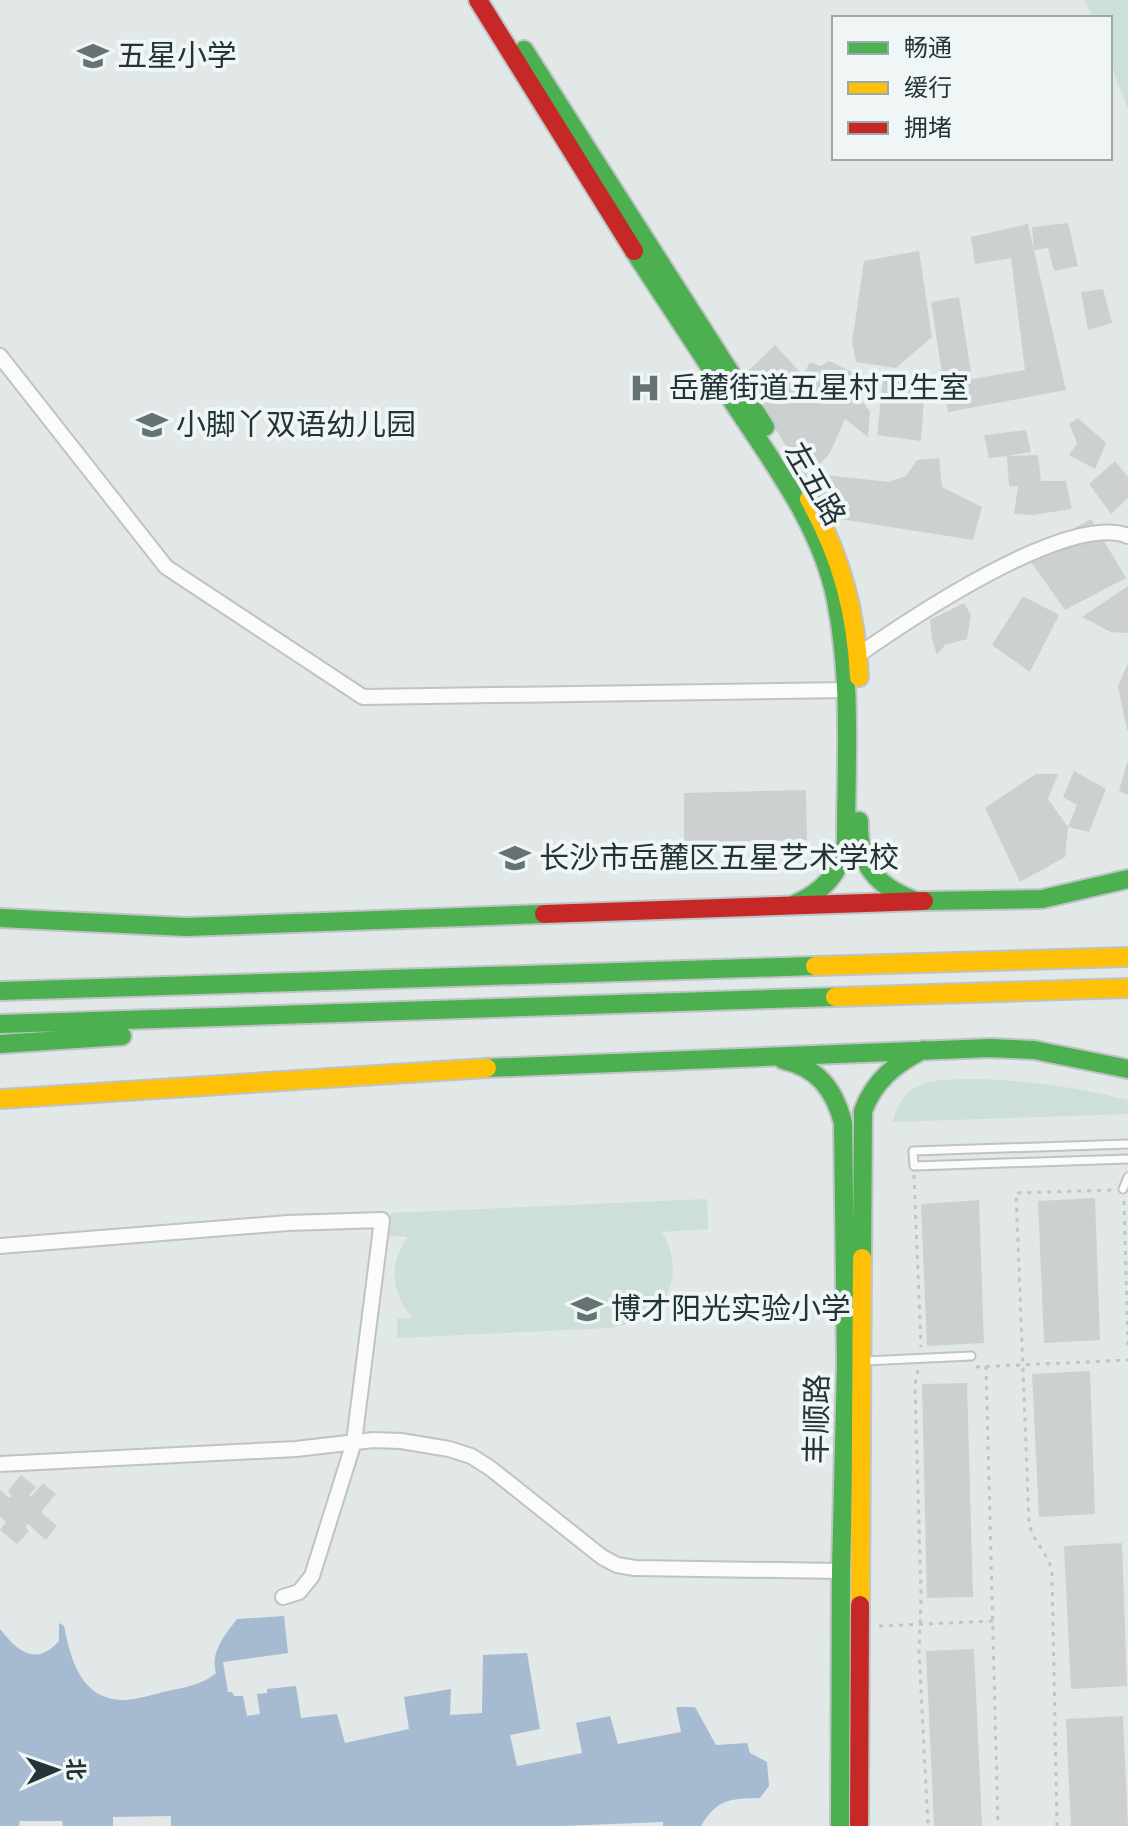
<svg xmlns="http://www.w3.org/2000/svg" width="1128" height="1826" viewBox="0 0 1128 1826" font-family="Figtree,'Noto Sans SC',sans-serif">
<rect width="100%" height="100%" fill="#e2e7e7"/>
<path fill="#cddfd9" d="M1085,0H1128V109L1110,63V18H1092Z
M973,1079C1026,1080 1076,1087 1128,1100V1114L893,1122C904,1077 934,1080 973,1079Z
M707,1199L708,1229L662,1232C689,1281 664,1317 611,1328L397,1338V1319L413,1318C391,1294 388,1263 408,1237L388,1236L391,1213Z"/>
<path fill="#a6bbd1" d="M284,1616L288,1653L223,1662L228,1692H232L234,1696H243L247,1716L260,1714L257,1694L267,1693V1689L296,1686L301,1718L337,1714L345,1743L409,1729L404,1697L451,1689L450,1715L482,1713L483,1655L527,1653L540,1729L510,1735L517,1766L582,1753L576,1723L610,1716L618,1744L681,1732L676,1707H695L716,1745L747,1743L750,1753L767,1762L769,1786L760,1798C730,1799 718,1798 701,1826H663V1822L560,1826H171V1816L113,1817V1826H63L62,1821H20L19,1826H0V1629C17,1651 36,1667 59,1641V1623L64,1626C71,1660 81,1701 126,1700C138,1699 152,1695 163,1692C181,1688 203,1685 216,1673C210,1652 225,1635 237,1619Z"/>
<path fill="#ccd0d0" d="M1068,223L1078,266L1054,271L1048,248L1034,250L1032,227Z
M1028,224L1066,390L948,412L931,302L959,297L972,379L1025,370L1011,258L975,264L971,237Z
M919,251L932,337L896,368L856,362L852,342L864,261Z
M1103,289L1112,323L1088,330L1081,292Z
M775,345L803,375L810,362L821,366L829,361L856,374L855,393L870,411L868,437L845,419L830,453L806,479L743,376Z
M883,380L925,384L921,441L877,435Z
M1078,418L1106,443L1095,469L1069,455L1077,443L1069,424Z
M1026,430L1031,452L1007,456L1038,455L1041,481H1066L1072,509L1032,515L1014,514L1018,486H1009L1007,456L989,458L984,435Z
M939,458L942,487L982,507L973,540L827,517L810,487L825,475L889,482L906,476L917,460Z
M1115,461L1128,477V498L1111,514L1089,484Z
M1091,519L1126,578L1065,610L1026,555Z
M1128,586V633L1111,632L1082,617Z
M1023,596L1059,615L1030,672L992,645Z
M964,603L971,615L967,639L945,645L937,655L932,639L930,620Z
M1128,663V730H1127L1118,686Z
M1127,762H1128V795L1119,791Z
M1074,771L1106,789L1089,832L1068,827L1077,805L1063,797Z
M1036,774H1058L1048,799L1068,827L1065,857L1020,882L985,808Z
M806,790L807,840L684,842V793Z
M1095,1198L1100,1340L1044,1343L1038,1201Z
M979,1200L984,1343L927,1346L921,1204Z
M1090,1371L1095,1514L1039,1517L1032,1374Z
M967,1383L973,1597L927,1598L922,1384Z
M21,1475L36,1487L29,1495L31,1497L43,1483L56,1494L41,1512L57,1526L46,1540L28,1524L25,1527L29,1531L17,1544L0,1530L6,1522L0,1517V1490L9,1498L12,1496L8,1491Z
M1122,1543L1127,1686L1071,1689L1064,1546Z
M974,1649L982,1826H934L926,1651Z
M1123,1716L1128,1826H1071L1066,1719Z"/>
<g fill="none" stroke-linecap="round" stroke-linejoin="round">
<defs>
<path id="lane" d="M1128,1144L913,1151L914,1166L1128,1159
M1123,1189L1128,1177
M865,1361L971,1356"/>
<path id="street" d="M0,356L166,567L363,697L846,690
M854,658C905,622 1068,511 1128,536
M0,1246L288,1223L382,1220L354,1442L312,1576L299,1592L283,1597
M0,1464L296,1449L373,1440L401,1441L449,1449L471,1456L490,1468L602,1557L617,1565L635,1568L841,1571"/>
<path id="fast" d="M524,50L765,427
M634,251C668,303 703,356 737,408C776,467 822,529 836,600C852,679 846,762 846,842C840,874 823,892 793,905
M859,821C858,864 875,886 916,901
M924,901L1042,899L1128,879
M0,918L186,927L544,914
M0,991L815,966
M0,1024L835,997
M0,1044L122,1036
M783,1060C818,1068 834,1089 843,1123L846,1363L841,1571L840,1826
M487,1068L990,1048L1034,1050L1128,1069
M862,1258L863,1111C874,1081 895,1064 923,1050"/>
<path id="slow" d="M809,499C841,556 856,612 859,677
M815,966L1128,957
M835,997L1128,988
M0,1099L487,1068
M860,1605L862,1258"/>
<path id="jam" d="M478,0L634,251
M544,914L924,901
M859,1826L860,1605"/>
</defs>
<use href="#lane" stroke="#bfc3c3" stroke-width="11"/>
<use href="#street" stroke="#bfc3c3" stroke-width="18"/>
<use href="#fast" stroke="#bec4c4" stroke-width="22"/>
<use href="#slow" stroke="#bec4c4" stroke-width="22"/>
<use href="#jam" stroke="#bec4c4" stroke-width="22"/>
<path stroke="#c0c5c7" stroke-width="3" stroke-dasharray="4 6" stroke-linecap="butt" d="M914,1175L921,1347
M1124,1201L1128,1345
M986,1366L998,1826
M976,1367L1128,1360
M918,1370L915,1385L921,1597L919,1651L928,1826
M879,1626L993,1621
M1057,1826L1052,1572C1048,1551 1031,1541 1029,1521L1016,1193L1112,1190"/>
<use href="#lane" stroke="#fbfbfb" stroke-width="7"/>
<use href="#street" stroke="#fbfbfb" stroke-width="14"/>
<use href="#fast" stroke="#4caf50" stroke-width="18"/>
<use href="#slow" stroke="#ffc107" stroke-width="18"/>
<use href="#jam" stroke="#c62828" stroke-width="18"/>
</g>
<defs>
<symbol id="school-bare" viewBox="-9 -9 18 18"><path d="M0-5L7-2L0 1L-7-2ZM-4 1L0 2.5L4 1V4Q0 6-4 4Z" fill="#657375" stroke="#eff6f5" stroke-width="2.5" paint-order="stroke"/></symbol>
<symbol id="hospital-bare" viewBox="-9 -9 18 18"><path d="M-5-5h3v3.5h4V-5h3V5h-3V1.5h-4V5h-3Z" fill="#657375" stroke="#eff6f5" stroke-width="2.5" paint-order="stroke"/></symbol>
</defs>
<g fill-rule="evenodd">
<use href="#school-bare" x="71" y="34" width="44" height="44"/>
<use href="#hospital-bare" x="623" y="366" width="44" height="44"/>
<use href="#school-bare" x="130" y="403" width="44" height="44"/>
<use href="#school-bare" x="493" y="836" width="44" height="44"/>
<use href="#school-bare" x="565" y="1287" width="44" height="44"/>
</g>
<g text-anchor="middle" stroke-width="8" stroke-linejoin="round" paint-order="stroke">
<g font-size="30" fill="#223437" stroke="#eff6f5" text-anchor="start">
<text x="117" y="66">五星小学</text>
<text x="669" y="398">岳麓街道五星村卫生室</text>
<text x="176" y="435">小脚丫双语幼儿园</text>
<text x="539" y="868">长沙市岳麓区五星艺术学校</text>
<text x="611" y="1319">博才阳光实验小学</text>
</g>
<g font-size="30" fill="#223437" stroke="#eff6f5">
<text transform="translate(815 484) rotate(60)" y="10">左五路</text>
<text transform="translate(817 1419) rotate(-89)" y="10">丰顺路</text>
</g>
</g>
<rect x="832" y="16" width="280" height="144" fill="#eff6f5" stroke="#9da8a9" stroke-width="2"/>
<rect x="848" y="42" width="40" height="12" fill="#4caf50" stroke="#9da8a9" stroke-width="2"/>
<text x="904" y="56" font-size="24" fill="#223437">畅通</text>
<rect x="848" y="82" width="40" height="12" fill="#ffc107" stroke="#9da8a9" stroke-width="2"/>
<text x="904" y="96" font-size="24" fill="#223437">缓行</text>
<rect x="848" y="122" width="40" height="12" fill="#c62828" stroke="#9da8a9" stroke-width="2"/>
<text x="904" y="136" font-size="24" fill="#223437">拥堵</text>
<g transform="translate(56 1770) rotate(88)" stroke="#eff6f5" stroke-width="6" paint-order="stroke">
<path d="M0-6L14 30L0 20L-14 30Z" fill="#223437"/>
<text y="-12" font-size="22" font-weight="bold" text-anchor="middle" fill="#223437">北</text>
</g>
</svg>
